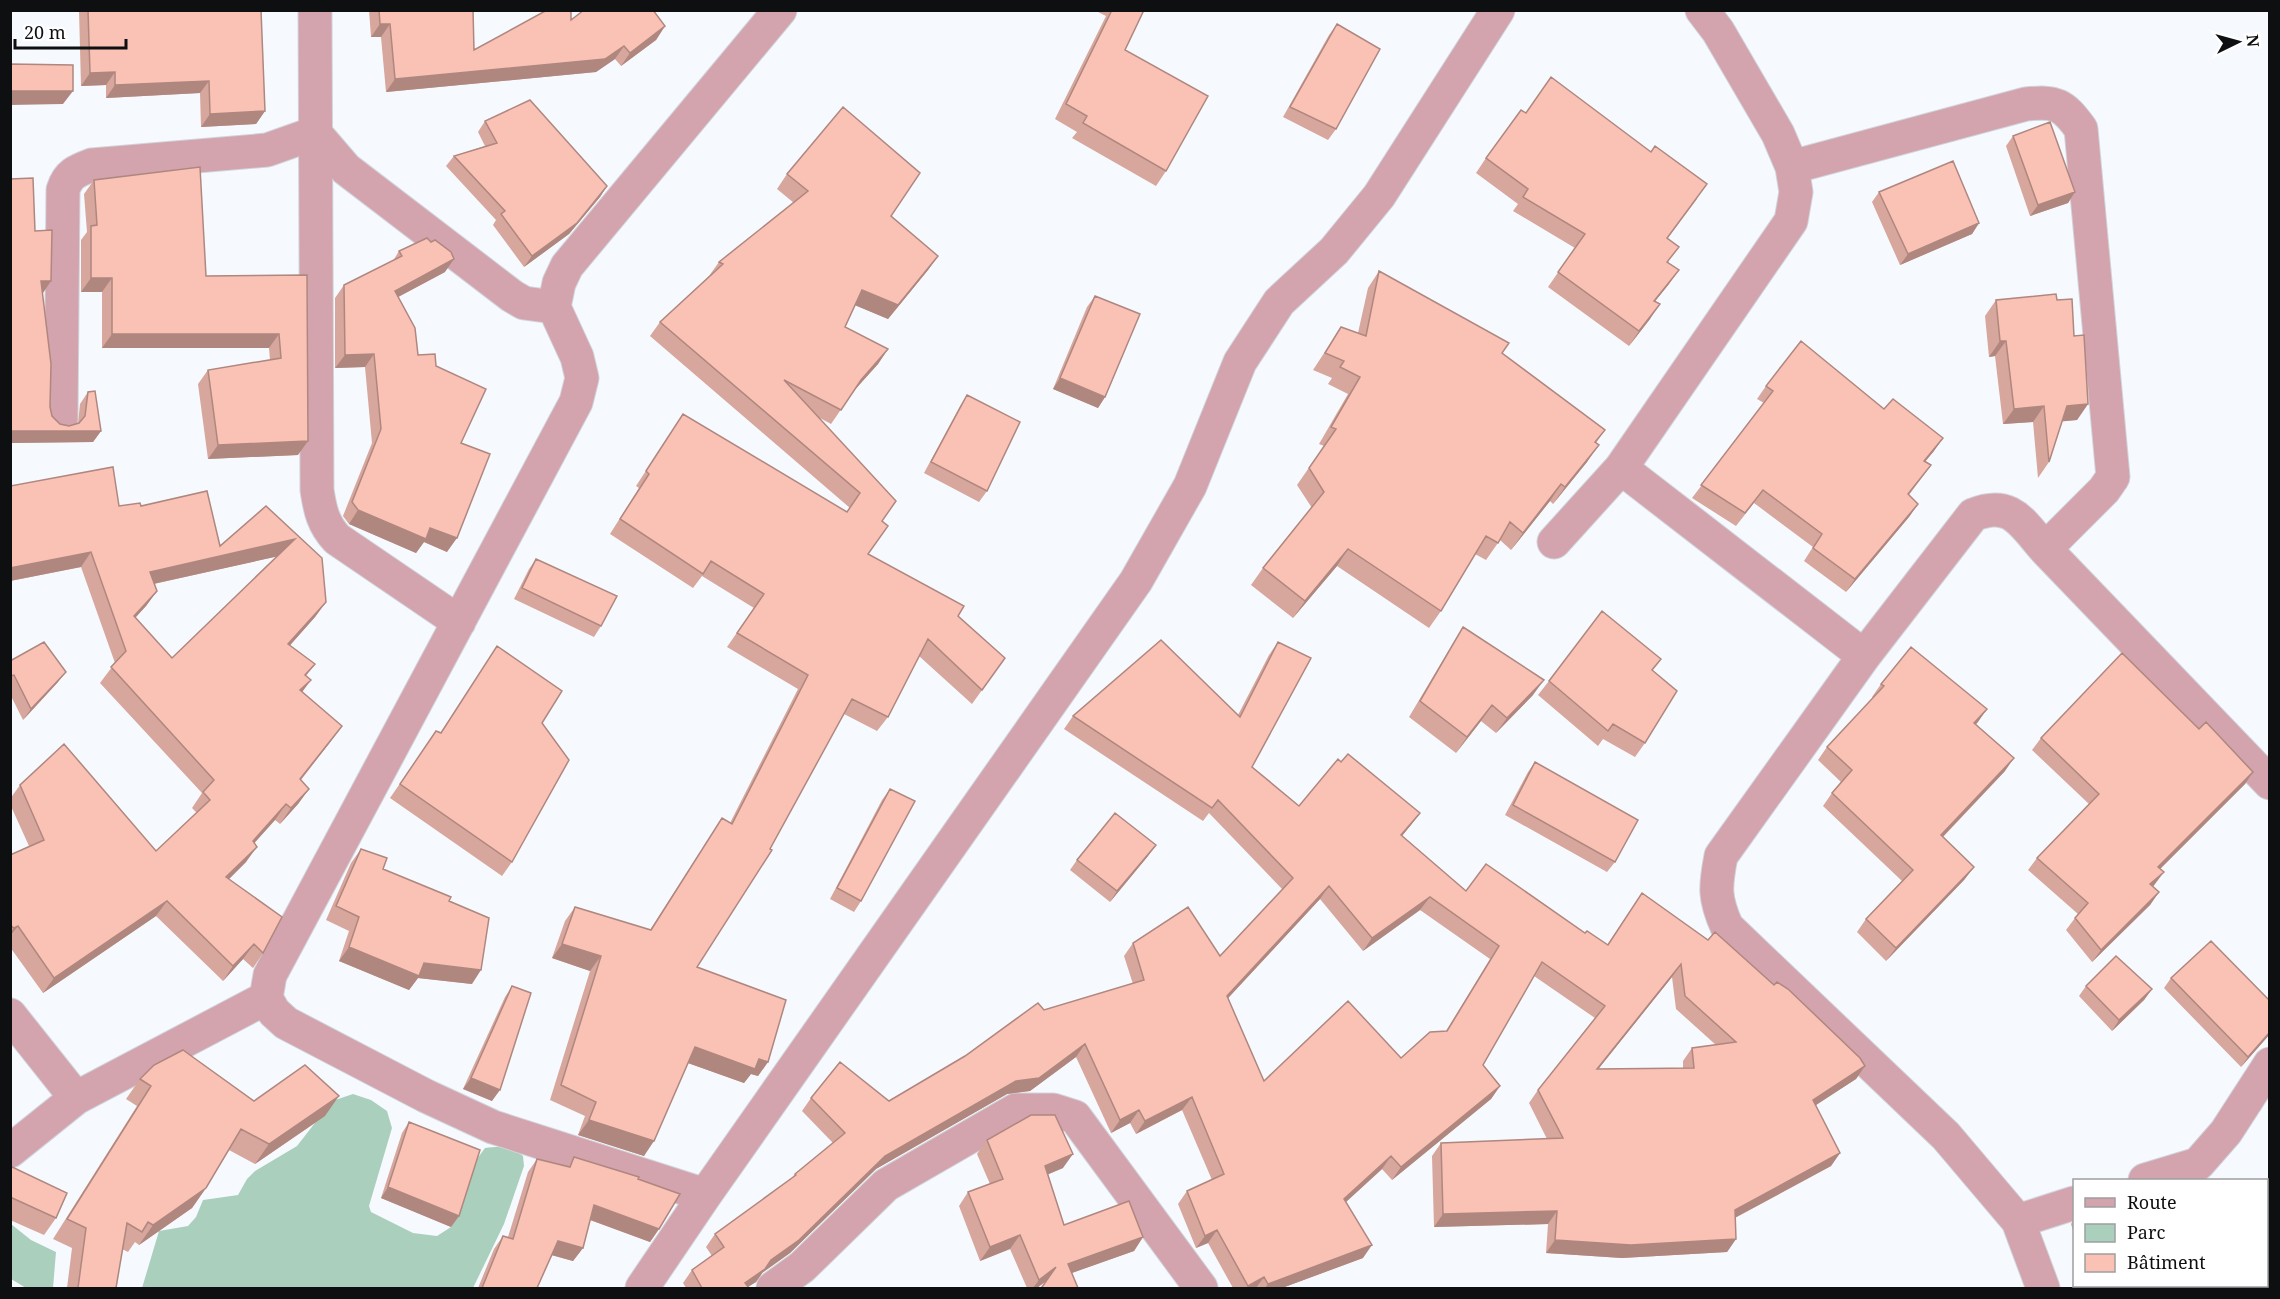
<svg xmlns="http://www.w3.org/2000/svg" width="2280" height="1299" viewBox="0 0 2280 1299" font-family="'Noto Serif',serif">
<rect width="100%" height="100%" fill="#f6faff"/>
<path fill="#aad0bd" d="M353,1094L371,1100L387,1111L392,1128L369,1206L371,1212L413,1233L437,1236L451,1227L474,1163L485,1148C501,1146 510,1146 523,1156L524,1166L504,1224L473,1288H142L159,1231L188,1226L196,1217L203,1200L238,1195L247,1179L255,1171L297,1146L332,1101Z
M11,1224L31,1240L56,1252L53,1288H26L11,1279Z"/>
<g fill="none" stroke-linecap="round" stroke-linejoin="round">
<defs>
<path id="minor" d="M315,10L317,490C320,510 323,524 337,539L459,622
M315,133L346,169L512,296L524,303L554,307
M1792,167L2026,104C2056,101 2063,104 2081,129L2113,477L2104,490L2045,549
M61,419L63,190C68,174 76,171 92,165L267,150L315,133
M1621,468L1864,656
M1554,542L1621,468L1791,221L1796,192L1792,167L1778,134L1718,31L1702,10
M10,1015L76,1098
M10,1151L76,1098L266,998
M2145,1180L2198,1164L2226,1132L2270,1064
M705,1195L493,1127L426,1096L286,1023L274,1012L266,998L270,975L576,402L582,378L577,357L554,307L559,283L567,266L780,10
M2018,1221L2074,1203
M642,1288L705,1195L1136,581L1190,486L1240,362L1279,302L1334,251L1379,196L1498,10
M773,1288L802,1267L886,1185L1016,1110H1053L1075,1117L1201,1288
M2043,1288L2018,1221L1946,1136L1727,927C1714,898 1715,887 1721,856L1864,656L1973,515C2011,499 2022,523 2045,549L2270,783"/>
</defs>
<use href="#minor" stroke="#d1d4d9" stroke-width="35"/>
<use href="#minor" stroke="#d3a3ae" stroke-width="33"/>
</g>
<path fill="#d7a69c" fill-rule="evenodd" d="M79,10H261L265,111L256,124L201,127L200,93L106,98V85L81,86Z
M369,10H473L474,50L571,20L665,26L656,40L621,66L615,59L596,72L386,92L381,37H371Z
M1094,10H1144L1125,50L1166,171L1156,186L1072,138L1077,132L1055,119L1106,16Z
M1337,24L1336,129L1328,140L1283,117L1329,35Z
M485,121L607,186L600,197L569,234L524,267L493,225L496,220L446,166L454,156L485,146L478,132Z
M2013,136L2075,192L2068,203L2030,216L2006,146Z
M1486,158L1697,199L1668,238L1669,284L1655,301L1650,319L1629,346L1548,287L1575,248L1513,211L1518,204L1476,173Z
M787,174L891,216L938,256L928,270L888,319L855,305L845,327L888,349L878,364L853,392L831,424L820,418L882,521L868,554L958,616L1005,658L972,704L919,656L888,717L877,731L844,714L697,967L768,1062L758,1076L751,1074L744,1083L688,1063L644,1156L578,1135L585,1116L550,1100L590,971L552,958L565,921L575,907L650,930L722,818L730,823L798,689L727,647L754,608L702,576L693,588L610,534L639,488L636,486L683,414L847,512L850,508L650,336L660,322L709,276L719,262L794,203L777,189Z
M10,179L35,231L43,293H42L50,407L52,416L60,424L69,426L78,424L80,404L88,392L101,431L93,442L10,443Z
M94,180L206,276L307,275L298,455L208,459L198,384L208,370L270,360L269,348H102V292H81V240L87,232L84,194Z
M1879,192L1979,223L1972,234L1900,265L1872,202Z
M399,251L445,272L398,297L418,355L436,366L461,443L447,552L424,542L416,553L349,524L343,516L372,443L365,367L335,368V298L344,285L393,261Z
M1379,271L1502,353L1605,430L1596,443L1587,462L1553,504L1550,501L1511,550L1500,540L1486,560L1475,554L1441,611L1429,628L1337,566L1293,618L1251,585L1263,568L1312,508L1297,485L1324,446L1319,444L1348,394L1328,384L1332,378L1313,370L1341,327L1358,333L1368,288Z
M1095,296L1105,397L1098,408L1053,389L1087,307Z
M1996,300H2057L2074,336L2088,404L2077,420L2062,421L2049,462L2038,478L2033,422L2003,424L1995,356L1989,357L1985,316Z
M1766,386L1934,451L1925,461L1931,465L1909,495L1918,504L1909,517L1846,592L1804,561L1813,547L1754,503L1736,526L1692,498L1764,403L1757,399Z
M967,395L987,491L979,502L924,473L960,406Z
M10,486L119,506H141L220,546L266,506L326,602L315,617L290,645L315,664L306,676L302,692L331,741L301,780L309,789L298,804L280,824L275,820L254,843L246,862L229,879L263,953L253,968L243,959L223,981L156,916L43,993L10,947V855L29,846L10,804V799L20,785L156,851L197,813L192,808L202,793L100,683L115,663L81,567L10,581ZM278,556L172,658L135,618L146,606L157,591L154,584Z
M536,559L601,626L594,637L514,599L529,569Z
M1463,627L1533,695L1496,733L1481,721L1456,753L1409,717L1453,643Z
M1278,642L1252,767L1299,806L1341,762L1420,813L1402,836L1466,891L1585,933L1607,945L1642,893L1865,1066L1856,1079L1815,1105L1840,1153L1831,1166L1735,1218L1736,1239L1727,1252L1622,1258L1546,1253L1548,1224L1434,1227L1432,1156L1441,1143L1547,1139L1529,1103L1538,1090L1595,1018L1534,976L1483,1065L1500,1086L1491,1099L1392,1180L1382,1169L1346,1202L1363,1258L1282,1288H1233L1208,1243L1196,1248L1178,1204L1187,1191L1212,1180L1182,1110L1136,1134L1130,1123L1111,1133L1076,1057L1030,1091L1007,1094L876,1169L790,1253L762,1273L756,1282L748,1287L749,1288H686L683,1283L692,1270L712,1256L706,1247L715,1234L791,1179L795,1174L833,1143L802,1111L811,1098L889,1101L1044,1010L1133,984L1124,956L1133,943L1220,956L1283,890L1209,813L1203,821L1064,729L1073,716L1238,715L1269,655ZM1320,899L1363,951L1420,910L1490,959L1446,1031L1401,1058L1264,1081L1228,998ZM1672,977L1676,1009L1716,1045L1692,1048L1683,1061V1068L1598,1069Z
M497,646L512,862L502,876L390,798L436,731L441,732Z
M10,661L58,682L23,720L10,694Z
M1653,671L1645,743L1635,757L1603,739L1598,746L1538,695L1549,681Z
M1881,684L1987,709L1975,725L2005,771L1943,837L1974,867L1964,880L1886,961L1857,932L1866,919L1902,881L1823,806L1832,793L1841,782L1818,760L1827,747L1874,698L1872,697Z
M2199,729L2253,772L2245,784L2160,869L2155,884L2153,887L2159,892L2150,905L2092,962L2066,930L2078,914L2028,870L2037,858L2089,804L2032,750L2041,738Z
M1535,762L1615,862L1607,872L1505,815L1528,772Z
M890,789L861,901L854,912L830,899L882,800Z
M361,849L383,869L449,901L472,984L418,978L409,990L339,961L349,931L326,920L351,863Z
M1148,856L1110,902L1070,870L1077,860Z
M2171,978L2270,1034L2241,1067L2164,988Z
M512,986L492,1101L463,1089L505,997Z
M2086,986L2152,989L2144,1000L2112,1031L2079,996Z
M140,1079L254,1101L325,1116L255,1164L229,1150L206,1188L192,1208L139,1245L135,1242L128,1252L122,1249L116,1288H67L72,1248L53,1239L137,1106L126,1099Z
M409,1122L459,1216L451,1227L381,1198L402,1133Z
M987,1140L1063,1168L1048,1174L1064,1225L1143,1237L1134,1251L1071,1273L1078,1288H1041L1046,1281L1037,1288H1027L1010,1249L980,1261L959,1206L968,1192L990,1184L977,1154Z
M574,1157L638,1179L659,1229L650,1242L590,1220L583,1248L573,1261L551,1255L537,1288H478L494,1249L503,1236L508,1237L528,1172L537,1159L567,1167Z
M10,1166L56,1218L44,1235L10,1220Z
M2074,1219V1234L2071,1224Z
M2098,1286H2157L2148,1288H2099Z"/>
<path fill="#af877f" d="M380,24H390L381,37H371Z
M665,26L656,40L621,66L630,53Z
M624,46L615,59L596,72L386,92L395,79Z
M115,72L106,85L81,86L90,73Z
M209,81L200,93L106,98L115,85Z
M10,91H73L63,104L10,105Z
M265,111L256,124L201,127L210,114Z
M607,186L600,197L569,234L524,267L532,256Z
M2075,192L2068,203L2030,216L2038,205Z
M1979,223L1972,234L1900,265L1908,254Z
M938,256L928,270L888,319L852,304L862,290Z
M454,259L445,272L385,304L395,291Z
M1679,270L1669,284L1644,315L1654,301Z
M91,278H112L102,292H81Z
M41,281H51L43,293H33Z
M1660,304L1650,319L1629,346L1639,331Z
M112,334H279L269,348H102Z
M2000,341H2006L1995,356L1989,357Z
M888,349L878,364L850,395L861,380Z
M374,354L365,367L335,368L345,355Z
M1060,378L1105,397L1098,408L1053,389Z
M2088,404L2077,420L2056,422L2067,406Z
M2044,406L2033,422L2003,424L2014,409Z
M10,431H101L93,442L10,443Z
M1943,438L1934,451L1915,474L1924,461Z
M308,441L298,455L208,459L218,445Z
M1599,445L1587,462L1553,504L1565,487Z
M1561,484L1550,501L1511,550L1523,533Z
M1918,504L1909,517L1846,592L1855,579Z
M358,510L430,528L457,538L447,552L424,542L416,553L349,524Z
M295,539L284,555L139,587L150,572Z
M1348,549L1337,566L1293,618L1305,601Z
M91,552L81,567L10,581V568Z
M157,591L146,606L123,631L134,616Z
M326,602L315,617L278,659L288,644Z
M66,672L58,682L23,720L31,709Z
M311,680L300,695V690Z
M1544,680L1533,695L1496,733L1507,718Z
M1492,705L1481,721L1456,753L1467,737Z
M1987,709L1978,722L1965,737L1974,723Z
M342,726L331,741L289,794L300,779Z
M2014,758L2005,771L1932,848L1941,835Z
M2253,772L2245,784L2150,879L2158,867Z
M309,789L298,804L280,824L291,808Z
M286,804L275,820L242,857L253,841Z
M1420,813L1411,825L1392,848L1401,835Z
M1156,845L1148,856L1110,902L1117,891Z
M257,847L246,862L216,892L226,877Z
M1974,867L1964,880L1886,961L1896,948Z
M2164,872L2155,884L2142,897L2150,884Z
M1329,886L1320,899L1218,1009L1227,996Z
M2159,892L2150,905L2092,962L2101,950Z
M1430,897L1420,910L1363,951L1372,938Z
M167,901L156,916L43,993L54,978Z
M18,926L10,936V933L14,928Z
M254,944L243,959L223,981L233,966Z
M562,944L601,956L590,971L552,958Z
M349,947L481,970L472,984L418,978L409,990L339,961Z
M1681,964L1672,977L1588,1082L1597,1069Z
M2152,989L2144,1000L2112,1031L2119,1020Z
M2270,1032V1034L2241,1067L2248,1057Z
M1085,1044L1076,1057L1030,1091L1007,1094L876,1169L790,1253L762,1273L771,1260L885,1156L1016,1081Z
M695,1047L759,1059L768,1062L758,1076L751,1074L744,1083L685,1062Z
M1865,1066L1856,1079L1804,1113L1813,1100Z
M471,1078L500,1090L492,1101L463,1089Z
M1500,1086L1491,1099L1392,1180L1401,1167Z
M339,1096L325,1116L255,1164L269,1144Z
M1192,1097L1182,1110L1136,1134L1145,1121Z
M1139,1110L1130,1123L1111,1133L1120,1120Z
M589,1120L654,1141L644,1156L578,1135Z
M1840,1153L1831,1166L1725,1223L1735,1210Z
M1073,1154L1063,1168L1035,1180L1045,1166Z
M1391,1156L1382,1169L1335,1212L1344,1199Z
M388,1187L459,1216L451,1227L381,1198Z
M206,1188L192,1208L139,1245L153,1225Z
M594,1205L659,1229L650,1242L585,1218Z
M1557,1211L1548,1224L1434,1227L1443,1214Z
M1217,1230L1208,1243L1196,1248L1205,1236Z
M1020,1235L1010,1249L980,1261L990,1247Z
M1143,1237L1134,1251L1058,1278L1068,1264Z
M1736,1239L1727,1252L1622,1258L1546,1253L1555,1240Z
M558,1241L583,1248L573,1261L548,1254Z
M1372,1245L1363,1258L1282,1288H1265L1268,1284Z
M1056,1267L1046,1281L1037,1288H1033L1039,1280Z
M765,1269L756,1282L746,1288L745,1283Z
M1264,1277L1256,1288H1246L1248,1286Z
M2120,1286H2157L2148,1288H2114Z"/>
<path fill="#fac1b5" stroke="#af877f" stroke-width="1.5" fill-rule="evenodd" d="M88,10H261L265,111L210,114L209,81L115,85V72L90,73Z
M379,10H473L474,50L547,10H571V20L584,10H653L665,26L630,53L624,46L605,59L395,79L390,24H380Z
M1112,10H1144L1125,50L1208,96L1166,171L1083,123L1087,116L1066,104Z
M1337,24L1380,49L1336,129L1290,107Z
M10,64L73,65V91H10Z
M1551,77L1651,152L1655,146L1707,184L1667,238L1679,247L1667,262L1679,270L1654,301L1660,304L1639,331L1558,272L1585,234L1523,197L1528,189L1486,158L1521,110L1526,113Z
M530,100L607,186L577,223L532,256L501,214L505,211L454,156L497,143L485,121Z
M843,107L920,173L891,216L938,256L898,305L862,290L845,327L888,349L861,380L841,410L784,380L896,501L882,521L888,526L868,554L964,606L958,616L1005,658L982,690L928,639L888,717L852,699L770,849L772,850L697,967L786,1000L768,1062L759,1059L755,1069L695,1047L654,1141L589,1120L596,1102L561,1085L601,956L562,944L575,907L651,930L722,818L732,824L808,675L737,633L764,594L711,561L703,574L620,519L649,474L646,471L683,414L847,512L860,493L660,322L723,264L719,262L808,191L787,174Z
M2050,122L2075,192L2038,205L2013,136Z
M1953,161L1979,223L1908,254L1879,192Z
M200,167L206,276L307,275L308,441L218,445L208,370L281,358L279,334H112V278H91V226L97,225L94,180Z
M33,178L35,231L52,230L51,281H41L51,364L50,407L52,416L60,424L69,426L79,423L85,416L88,392L95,391L101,431H10V179Z
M427,238L431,242L435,240L451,252L454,259L395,291L415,328L418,355L435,354L436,366L486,389L461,443L490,454L457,538L430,528L426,539L358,510L352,502L381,429L374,354L345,355L344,285L402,256L399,251Z
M1379,271L1509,343L1502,353L1605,430L1595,442L1599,445L1565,487L1561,484L1523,533L1510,522L1498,543L1486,536L1441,611L1348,549L1305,601L1263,568L1324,492L1309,468L1336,429L1331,427L1360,377L1340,367L1344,361L1325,353L1341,327L1366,336Z
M2056,294L2057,300L2072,299L2074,336L2084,335L2088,404L2067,406L2049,462L2044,406L2014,409L2006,341H2000L1996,300Z
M1095,296L1140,314L1105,397L1060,378Z
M1801,341L1884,409L1893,399L1943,438L1924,461L1931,465L1908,494L1918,504L1855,579L1813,548L1822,534L1763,490L1745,513L1701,485L1773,391L1766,386Z
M967,395L1020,422L987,491L931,462Z
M113,467L119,506L140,503L141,506L207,491L220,546L266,506L322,558L326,602L288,644L315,664L305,675L311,680L300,690L342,726L300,779L309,789L291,808L286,804L253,841L257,847L226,877L282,917L263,953L254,944L233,966L167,901L54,978L18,926L14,928L10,925V855L44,840L20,785L64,744L156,851L210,800L203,792L214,780L111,667L126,651L91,552L10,568V486ZM295,539L172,658L134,616L157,591L150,572Z
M536,559L617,596L601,626L522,588Z
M1602,611L1661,659L1652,670L1677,691L1645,743L1613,724L1608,731L1549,681Z
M1463,627L1544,680L1507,718L1492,705L1467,737L1420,701Z
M1161,640L1240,717L1278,642L1311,658L1252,767L1299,806L1338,759L1341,762L1348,754L1420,813L1401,835L1466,891L1486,864L1585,933L1587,931L1608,945L1642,893L1708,940L1715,932L1774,985L1777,982L1788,989L1860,1058L1865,1066L1813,1100L1840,1153L1735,1210L1736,1239L1631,1245L1555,1240L1557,1211L1443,1214L1441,1143L1563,1138L1538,1090L1605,1006L1542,962L1483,1065L1500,1086L1401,1167L1391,1156L1344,1199L1372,1245L1268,1284L1264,1277L1248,1286L1217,1230L1205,1236L1187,1191L1224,1174L1192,1097L1145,1121L1139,1110L1120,1120L1085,1044L1039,1078L1016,1081L885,1156L799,1240L771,1260L765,1269L745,1283L749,1288H702L692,1270L724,1247L715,1234L796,1175L795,1174L845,1133L811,1098L840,1062L889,1101L965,1056L1038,1003L1044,1010L1144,980L1133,943L1188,907L1220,956L1293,878L1218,800L1212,808L1073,716ZM1329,886L1372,938L1430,897L1499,946L1447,1031L1430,1032L1401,1058L1348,1001L1264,1081L1227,996ZM1681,964L1685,996L1736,1042L1692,1048L1694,1068L1597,1069Z
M44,642L66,672L31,709L14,675L10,676V661Z
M497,646L562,691L542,723L569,760L512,862L400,784L436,731L441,733Z
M1911,647L1987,709L1974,723L2014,758L1941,835L1974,867L1896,948L1866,919L1913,870L1832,793L1852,770L1827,747L1884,686L1881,684Z
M2122,653L2199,729L2206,722L2253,772L2158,867L2164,872L2150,884L2159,892L2101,950L2075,918L2088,903L2037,858L2099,794L2041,738Z
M1535,762L1638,820L1615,862L1513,805Z
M890,789L915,801L861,901L837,888Z
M1115,813L1156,845L1117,891L1077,860Z
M361,849L387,858L383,869L451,897L449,901L489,918L481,970L424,963L419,976L349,947L359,917L336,906Z
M2211,941L2270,1001V1032L2248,1057L2171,978Z
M2116,956L2152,989L2119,1020L2086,986Z
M512,986L531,993L500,1090L471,1078Z
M183,1050L254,1101L305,1065L339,1096L269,1144L241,1129L206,1188L153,1225L148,1222L142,1232L127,1223L116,1288H78L86,1228L67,1219L151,1086L140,1079L154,1065Z
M1031,1115H1055L1073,1154L1045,1166L1064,1225L1129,1201L1143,1237L1068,1264L1078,1288H1043L1042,1287L1056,1267L1039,1280L1020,1235L990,1247L968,1192L1003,1179L987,1140Z
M409,1122L480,1150L459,1216L388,1187Z
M574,1157L639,1177L638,1179L680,1194L659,1229L594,1205L583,1248L558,1241L537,1288H482L503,1236L513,1239L537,1159L570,1167Z
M10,1166L67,1193L56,1218L10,1197Z"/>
<rect width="2280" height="1299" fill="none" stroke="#0e0f11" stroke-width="24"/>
<rect x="2073" y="1179" width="195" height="108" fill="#ffffff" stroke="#9f9fa0" stroke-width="1.5"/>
<rect x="2085" y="1198" width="30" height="9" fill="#d3a3ae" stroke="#9f9fa0" stroke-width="1.5"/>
<text x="2127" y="1209" font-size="18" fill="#0e0f11">Route</text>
<rect x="2085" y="1224" width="30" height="18" fill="#aad0bd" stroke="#9f9fa0" stroke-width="1.5"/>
<text x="2127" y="1239" font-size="18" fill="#0e0f11">Parc</text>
<rect x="2085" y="1254" width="30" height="18" fill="#fac1b5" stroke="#9f9fa0" stroke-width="1.5"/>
<text x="2127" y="1269" font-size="18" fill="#0e0f11">Bâtiment</text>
<g transform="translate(2238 42) rotate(85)" stroke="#ffffff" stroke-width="4.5" paint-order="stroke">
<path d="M0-4.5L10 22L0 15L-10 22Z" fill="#0e0f11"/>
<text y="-9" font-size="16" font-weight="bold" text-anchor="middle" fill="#0e0f11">N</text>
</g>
<path d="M15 39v9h111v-9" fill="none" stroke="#0e0f11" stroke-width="3"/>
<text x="24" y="39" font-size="18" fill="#0e0f11" stroke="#ffffff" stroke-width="4.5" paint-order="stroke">20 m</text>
</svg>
